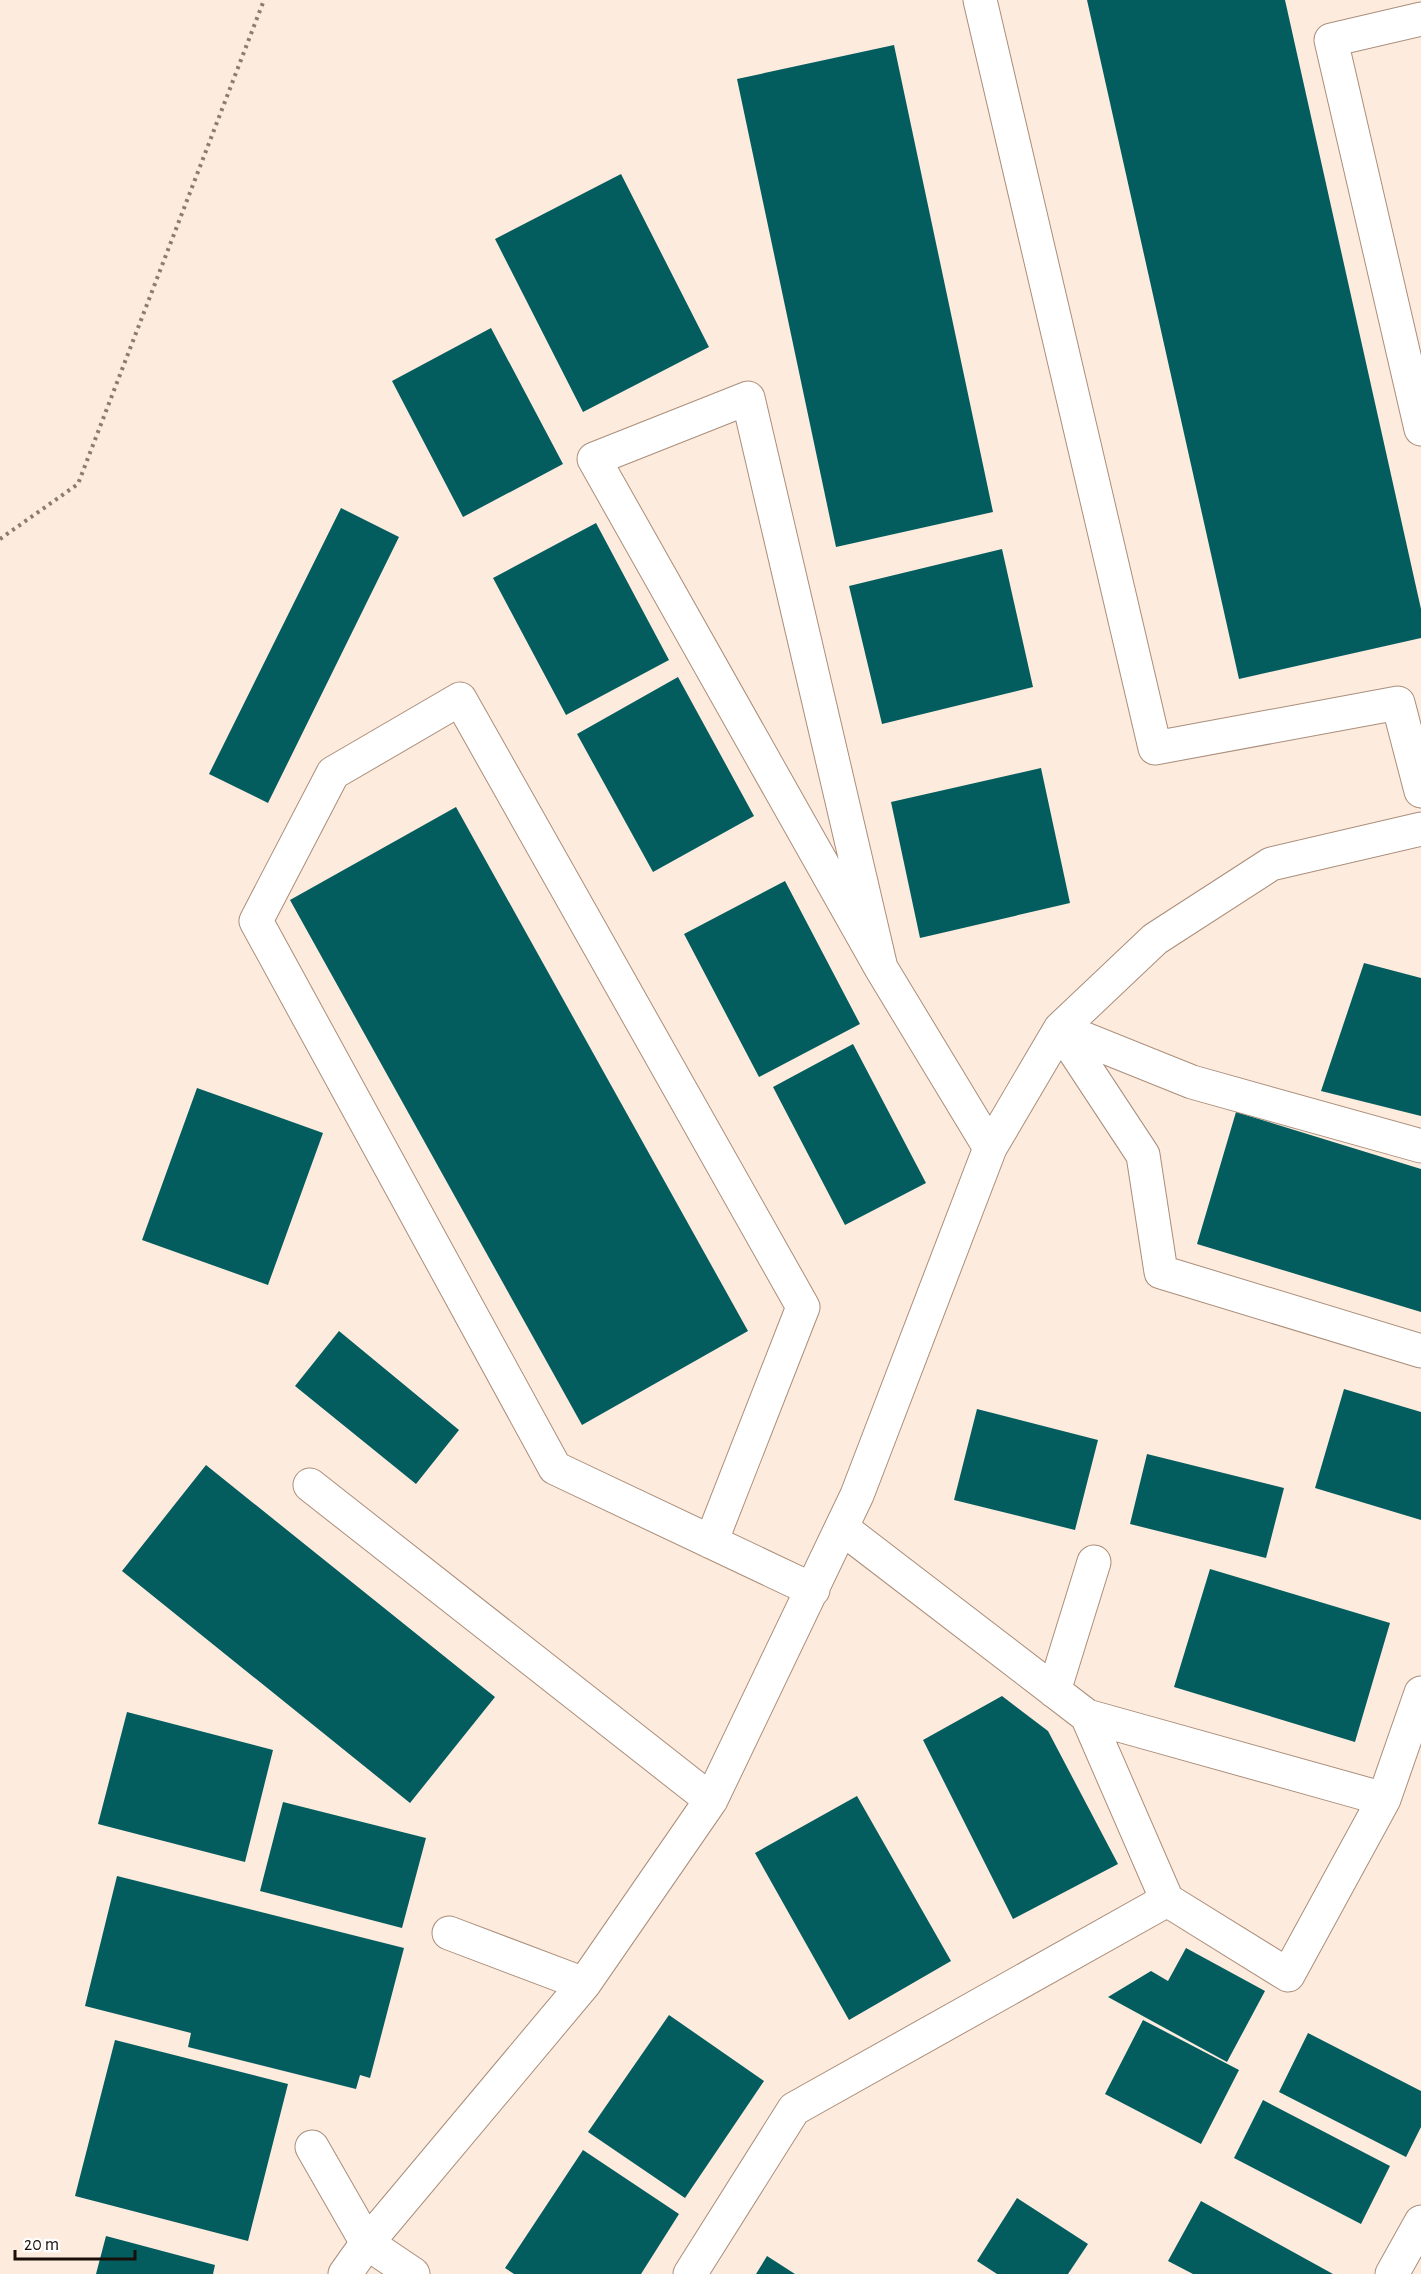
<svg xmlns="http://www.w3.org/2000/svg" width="1421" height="2274" viewBox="0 0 1421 2274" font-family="'Alegreya Sans',sans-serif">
<rect width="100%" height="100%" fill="#fdebde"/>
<path fill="#035d5f" d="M1087,0H1285L1421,609V638L1239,679Z
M894,45L993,512L836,547L737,79Z
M621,174L709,347L583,412L495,239Z
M491,328L563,464L463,517L392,381Z
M341,508L399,537L268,803L209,774Z
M596,523L669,660L566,715L493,578Z
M1002,549L1033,687L882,724L849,586Z
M678,677L754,816L653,872L577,734Z
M1041,768L1070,903L920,938L891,802Z
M456,807L748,1331L582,1425L290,900Z
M785,881L860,1024L759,1077L684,934Z
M1364,963L1421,978V1116L1321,1091Z
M853,1044L926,1183L845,1225L773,1087Z
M197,1088L323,1133L268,1285L142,1240Z
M1236,1112L1421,1169V1312L1197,1244Z
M339,1331L459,1430L416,1484L295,1386Z
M1344,1389L1421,1412V1520L1315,1488Z
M977,1409L1098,1440L1075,1530L954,1500Z
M1147,1454L1284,1488L1266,1558L1130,1524Z
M206,1465L495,1697L410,1803L122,1571Z
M1210,1569L1390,1623L1355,1742L1174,1687Z
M1002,1696L1048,1731L1118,1864L1013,1919L923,1740Z
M127,1712L273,1750L245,1862L98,1824Z
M857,1796L951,1961L849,2020L755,1853Z
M283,1802L426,1838L402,1928L260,1891Z
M117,1876L404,1948L370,2078L360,2075L356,2089L188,2047L191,2033L85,2006Z
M1186,1948L1265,1991L1227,2062L1108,1997L1151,1971L1168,1981Z
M669,2015L764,2081L685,2198L588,2132Z
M1143,2020L1239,2070L1201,2144L1105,2094Z
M1308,2033L1421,2091V2127L1406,2157L1279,2092Z
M115,2040L288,2084L248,2241L75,2196Z
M1263,2100L1390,2166L1361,2224L1234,2158Z
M583,2150L679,2214L641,2274H514L505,2268Z
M1017,2198L1088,2244L1068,2274H997L977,2261Z
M1201,2201L1333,2274H1193L1168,2261Z
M106,2236L215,2265L213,2274H96Z
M767,2256L795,2274H756Z"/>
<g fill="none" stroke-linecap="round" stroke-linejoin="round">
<defs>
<path id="minor" d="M980,0L1155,748L1398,703L1421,791
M1421,19L1331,40L1421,429
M881,968L748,398L594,459L881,968L990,1148
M1060,1029L1143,1155L1161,1272L1421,1351
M1060,1029L1192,1082L1421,1146
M310,1485L711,1800
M842,1528L1087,1716L1167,1900L1288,1975L1384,1799L1087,1716
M711,1542L803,1307L460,699L333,773L256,921L555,1468L813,1590
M1054,1691L1094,1562
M1384,1799L1421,1693
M449,1933L584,1984
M312,2147L367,2243L413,2274
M345,2274L367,2243L584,1984L711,1800L857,1495L990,1148L1060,1029L1155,939L1271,864L1421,829
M690,2274L794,2109L1167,1900
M1392,2274L1421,2222"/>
</defs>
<use href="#minor" stroke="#aa8e7a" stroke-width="35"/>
<path stroke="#897c72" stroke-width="4" stroke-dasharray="3 4.5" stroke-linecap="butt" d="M0,539L78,484L264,0"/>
<use href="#minor" stroke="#fff" stroke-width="33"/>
</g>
<path d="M15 2250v9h120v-9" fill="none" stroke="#190f08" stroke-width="3"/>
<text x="24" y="2250" font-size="18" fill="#190f08" stroke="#ffffff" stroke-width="4.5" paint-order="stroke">20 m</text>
</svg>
